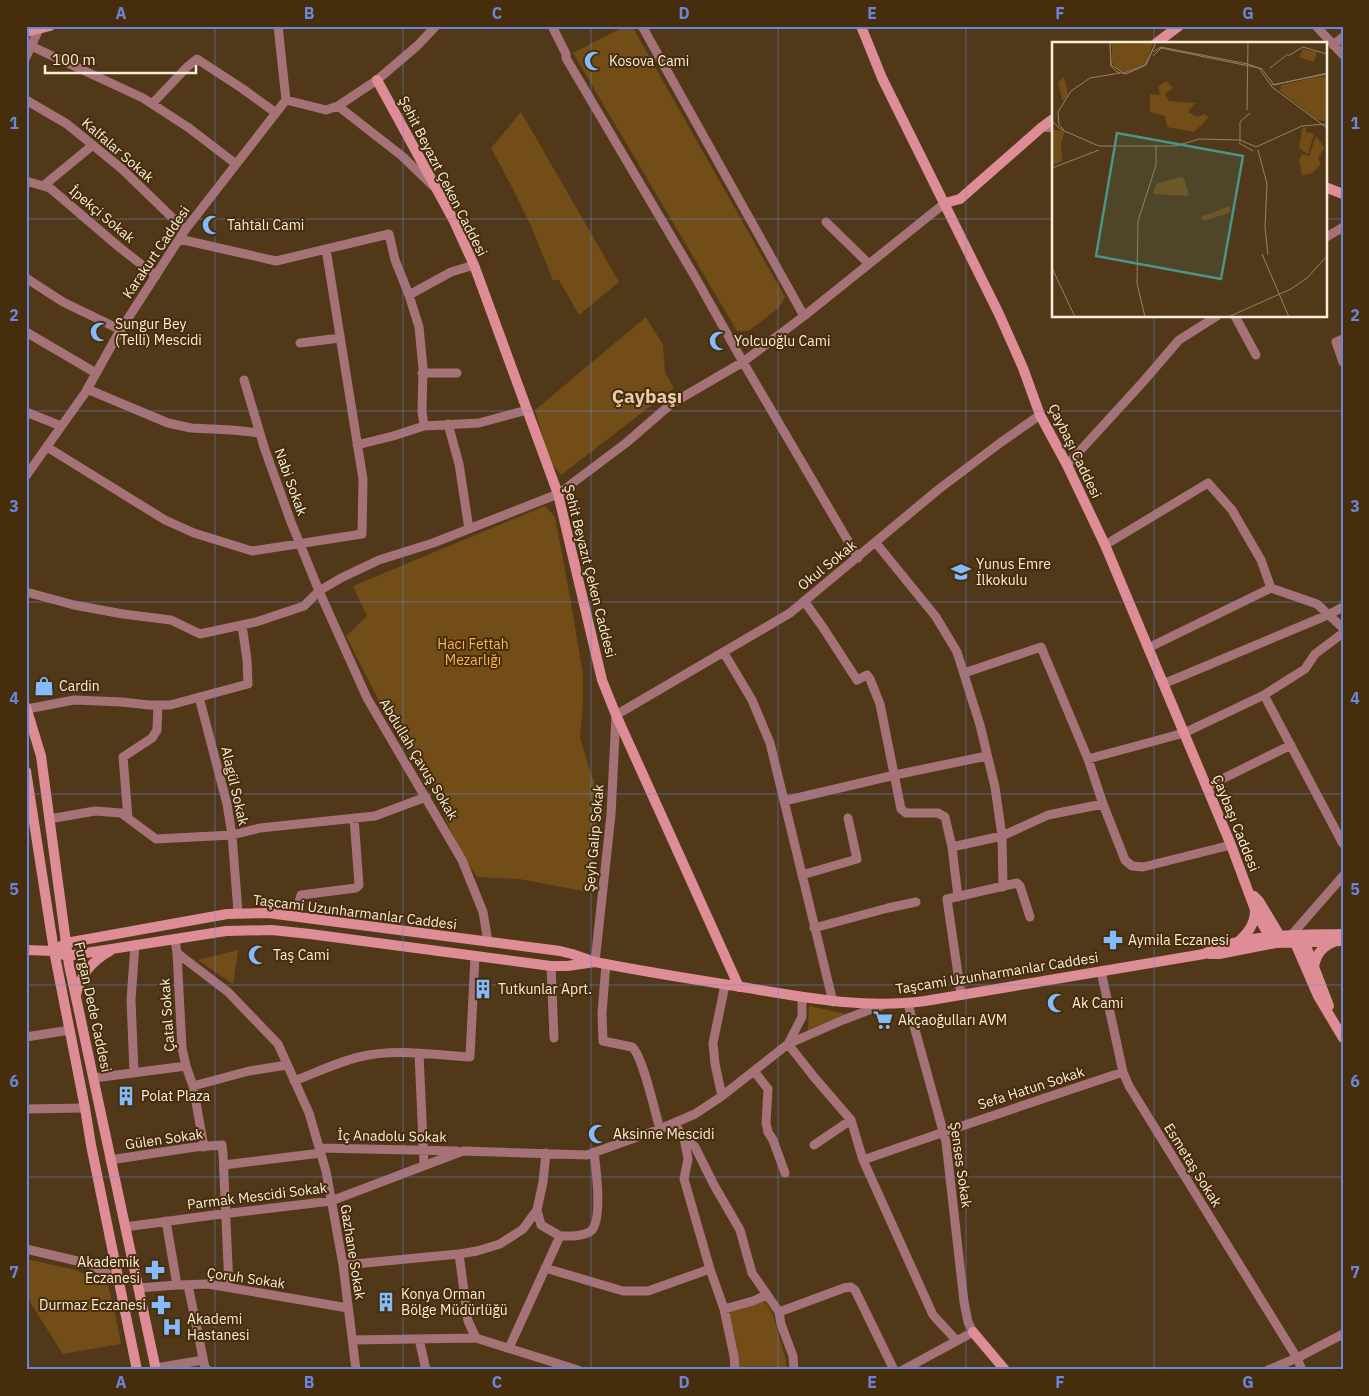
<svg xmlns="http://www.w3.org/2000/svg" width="1369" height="1396" viewBox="0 0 1369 1396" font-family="'IBM Plex Sans',sans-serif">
<rect width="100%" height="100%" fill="#513818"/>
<path fill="#724d18" d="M625,26H632L785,297L779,308L748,331H737L573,53Z
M521,112L619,282L579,315L559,280H553L531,226L511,185L491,148Z
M646,317L663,345L665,372L674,388L561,475L549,460L535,410Z
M545,506L555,517L568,586L583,674V702L580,738L591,774L601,797L589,892L519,879L477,877L460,851L443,813V802L421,761L382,707L346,636L367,616L353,586Z
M238,950L233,984L198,960Z
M809,1006L846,1014L808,1030Z
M26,1259L76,1270L108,1285L115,1313L121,1344L63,1354L26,1296Z
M765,1301L773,1315L786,1360L787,1370H739L737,1345L728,1312Z"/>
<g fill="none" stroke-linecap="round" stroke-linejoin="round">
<path stroke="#a57277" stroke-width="9" d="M278,26L286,100
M552,26L566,54V58L694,275L743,362L858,558
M642,26L804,316
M1316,26L1343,55
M1333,45L1343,37
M31,46L143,98L189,128L236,164
M26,57L39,29
M26,100L67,124L122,169L185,230
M286,100L326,110L338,106L377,80L417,46L436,26
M152,104L187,67L197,59L243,89L276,113
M338,106L402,156L433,186
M1042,127L1053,128
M26,181L50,188L119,247L156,276
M43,186L93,145
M826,222L869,264
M1325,238L1343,227
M179,239L276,261L389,234L395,260L409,295
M26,278L63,302L121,330
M1235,316L1256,355
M26,332L96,373
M1343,339L1336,342L1343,362
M300,343L340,338
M422,373H457
M244,380L265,450L291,522L319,591L367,698L462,860L483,912L488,942
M87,389L168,423L191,428L232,430L260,433
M26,412L61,426
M448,424L459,464L469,529
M424,426L479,423L527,410
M357,445L393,436L424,426L422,411L423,368L419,327L409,295L451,272L474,265
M47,447L165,520L194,533L252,551L362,534L363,479L326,249
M1067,465L1142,383L1179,340L1217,316
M26,476L85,393L118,334L185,230L286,100
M876,543L936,617L957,652L980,725L995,787L1002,836L1003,887
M1105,545L1208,483L1232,510L1261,560L1271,588
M26,592L74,605L123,614L171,620L200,634L256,622L304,606L319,591L341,578L379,560L433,543L558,494L626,443L671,404L743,362L804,316L945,203
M804,601L822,626L857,680L867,675L870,679L880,704L901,809L906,813H938L945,817L952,847
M1148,648L1271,588L1317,604L1343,628
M724,653L752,700L770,743L833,1002
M964,673L1041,647L1088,759L1103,804L1125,860L1132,866L1143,867L1231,845
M1163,684L1330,614L1343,607
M1264,695L1343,844
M199,697L227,804L232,835L238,912
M27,709L74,700L122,702L149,705H170L248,684L247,660L242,625
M1088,759L1184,733L1264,695L1305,669L1315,654L1343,633
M1206,787L1291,745
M784,801L895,775L987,756
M128,818L123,757L152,738L157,730L158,705
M49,819L95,811L121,813L156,839L232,835L260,828L375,816L426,797
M802,875L857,859L848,818
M958,897L952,847L1002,836L1048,815L1103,804
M294,916L297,910L301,895L356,888L359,885L354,818
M814,928L888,908L916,902
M175,939L177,953L182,1048L186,1066L193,1086L204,1147
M1288,939L1343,876
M177,953L228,992L278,1044L309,1113L326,1171L343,1265L356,1370
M595,962L611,815L616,715L790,613L939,489L1000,443L1040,415
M606,964L602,1013L603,1041L632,1047C643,1056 655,1113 660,1129
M551,966L554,1038
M1101,971L1123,1072L1129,1086L1297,1358L1302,1370
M961,995L947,899L1017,883L1020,886L1030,917
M802,997V1017L788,1044L814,1077L851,1120L863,1160L933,1315L956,1340
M26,1037L70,1030
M419,1053L424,1165
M754,1071L768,1089L766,1123L768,1132L773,1140L785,1173
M134,1072L131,1000L135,945
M94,1078L186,1066
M294,1081C315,1073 338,1062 359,1057C395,1048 434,1055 470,1057L475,956
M193,1086L249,1071L287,1065
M722,1096L715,1064L713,1043L725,985
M26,1109L85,1108
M674,1123L684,1138L695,1147L714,1185L740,1230L752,1273L779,1312L781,1324L793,1356L794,1370
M684,1138L688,1159L684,1179L710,1269L724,1309L734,1356L735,1370
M814,1145L851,1120
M320,1148L456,1151
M110,1160L195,1147L222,1145L223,1154L229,1287
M863,1160L944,1132L1123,1072
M224,1165L321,1153
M166,1221L177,1285
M125,1227L214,1215L331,1201L463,1151L587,1155L660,1129L695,1114L722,1096L788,1044L843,1020L885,1004
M560,1236C569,1236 583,1237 591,1231C603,1220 596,1168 594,1152
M26,1249L90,1264L119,1280
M459,1254L468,1321L476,1338L578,1370
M343,1265L459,1254L477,1251L500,1244L523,1229L537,1210L543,1182L546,1153
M545,1268L623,1291H648L710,1269
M188,1285L205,1368L208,1370
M139,1288L177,1285L208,1284L348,1308
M724,1309L753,1301L766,1295
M779,1312L844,1288L851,1287L855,1290L894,1370
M419,1339L426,1370
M352,1340L476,1338
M509,1348L560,1236L541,1225L537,1210
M156,1368L203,1360
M903,1370L973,1332L968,1322L964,1302L946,1142L908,1004
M1268,1370L1297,1358L1343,1334"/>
<path stroke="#de8d97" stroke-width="10" d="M861,26L882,78L999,314L1023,368L1040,415L1067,465L1105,545L1231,845L1257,915L1270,937
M26,32L50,26
M1155,44L1179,26
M377,80L453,219L474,265L558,494L602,680L616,715L739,987
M1325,187L1343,194
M945,203L960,199L1042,127L1053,119
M26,707L41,756L69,965L156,1370
M26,771L54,951L85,1108L91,1145L137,1370
M1254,896L1259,901L1280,936
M1292,936L1318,996L1343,1038
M1303,938L1329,1006
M1238,942C1248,933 1255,924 1255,910
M26,950L54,951L67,956L226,931L272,930L310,934L551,966H567L595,962
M54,951L66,943L227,914L268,913L560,951L572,954L595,962C646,972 697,980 748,988C807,998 866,1009 925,1001L1204,954C1244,933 1299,935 1343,934
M1209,954H1219L1276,943L1343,941
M1314,967C1316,954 1322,947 1334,942
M76,995C80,975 92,961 110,951
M973,1332L1005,1370"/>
</g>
<path fill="none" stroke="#6b86d9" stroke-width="1" stroke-opacity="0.55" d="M215,26V1370M403,26V1370M591,26V1370M778,26V1370M966,26V1370M1154,26V44M26,219H1053M1325,219H1343M1154,316V1370M26,411H1343M26,602H1343M26,794H1343M26,985H1343M26,1177H1343"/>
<defs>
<symbol id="mosque-bare" viewBox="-9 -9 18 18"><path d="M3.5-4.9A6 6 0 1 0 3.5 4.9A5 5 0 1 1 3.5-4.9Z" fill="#84bcfb" stroke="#462e0d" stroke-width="2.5" paint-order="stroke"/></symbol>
<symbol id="school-bare" viewBox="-9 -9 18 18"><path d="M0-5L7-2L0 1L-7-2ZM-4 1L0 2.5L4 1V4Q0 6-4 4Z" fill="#84bcfb" stroke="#462e0d" stroke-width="2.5" paint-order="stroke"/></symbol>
<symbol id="shop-bare" viewBox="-9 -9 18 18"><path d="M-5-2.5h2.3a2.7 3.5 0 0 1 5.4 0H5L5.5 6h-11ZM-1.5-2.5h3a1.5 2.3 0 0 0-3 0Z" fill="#84bcfb" stroke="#462e0d" stroke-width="2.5" paint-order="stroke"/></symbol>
<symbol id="pharmacy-bare" viewBox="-9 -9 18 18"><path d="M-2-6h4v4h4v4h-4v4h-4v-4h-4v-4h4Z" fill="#84bcfb" stroke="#462e0d" stroke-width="2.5" paint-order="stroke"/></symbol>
<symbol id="building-bare" viewBox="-9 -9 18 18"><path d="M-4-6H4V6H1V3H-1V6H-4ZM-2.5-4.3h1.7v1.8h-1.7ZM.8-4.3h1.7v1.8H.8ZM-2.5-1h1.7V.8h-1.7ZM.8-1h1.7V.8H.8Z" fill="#84bcfb" stroke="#462e0d" stroke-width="2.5" paint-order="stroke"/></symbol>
<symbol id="supermarket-bare" viewBox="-9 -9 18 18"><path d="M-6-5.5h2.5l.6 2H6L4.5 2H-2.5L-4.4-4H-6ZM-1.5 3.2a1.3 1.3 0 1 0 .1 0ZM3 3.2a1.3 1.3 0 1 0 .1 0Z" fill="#84bcfb" stroke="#462e0d" stroke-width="2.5" paint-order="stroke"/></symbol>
<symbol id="hospital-bare" viewBox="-9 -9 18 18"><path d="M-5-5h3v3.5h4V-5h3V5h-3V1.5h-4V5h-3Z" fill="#84bcfb" stroke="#462e0d" stroke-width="2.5" paint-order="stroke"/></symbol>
</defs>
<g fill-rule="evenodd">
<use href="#mosque-bare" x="580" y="47" width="28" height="28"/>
<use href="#mosque-bare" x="198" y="211" width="28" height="28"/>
<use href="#mosque-bare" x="86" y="318" width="28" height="28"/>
<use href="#mosque-bare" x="705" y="327" width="28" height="28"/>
<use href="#school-bare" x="947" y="558" width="28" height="28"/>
<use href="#shop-bare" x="30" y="672" width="28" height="28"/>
<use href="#pharmacy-bare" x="1099" y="926" width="28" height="28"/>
<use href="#mosque-bare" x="244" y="941" width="28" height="28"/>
<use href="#building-bare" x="469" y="975" width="28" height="28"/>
<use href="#mosque-bare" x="1043" y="989" width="28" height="28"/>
<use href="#supermarket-bare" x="869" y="1006" width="28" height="28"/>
<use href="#building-bare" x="112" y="1082" width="28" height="28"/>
<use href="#mosque-bare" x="584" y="1120" width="28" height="28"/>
<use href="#pharmacy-bare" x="141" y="1256" width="28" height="28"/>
<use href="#building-bare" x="372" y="1288" width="28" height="28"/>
<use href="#pharmacy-bare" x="147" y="1291" width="28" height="28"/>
<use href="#hospital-bare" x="158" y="1313" width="28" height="28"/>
</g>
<g text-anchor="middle" stroke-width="4" stroke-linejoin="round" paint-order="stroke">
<g font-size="14" fill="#fceddb" stroke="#462e0d" text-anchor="start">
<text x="609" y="66">Kosova Cami</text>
<text x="227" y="230">Tahtalı Cami</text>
<text x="115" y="329">Sungur Bey<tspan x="115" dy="16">(Telli) Mescidi</tspan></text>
<text x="734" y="346">Yolcuoğlu Cami</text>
<text x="976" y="569">Yunus Emre<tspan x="976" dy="16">İlkokulu</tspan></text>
<text x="59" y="691">Cardin</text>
<text x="1128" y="945">Aymila Eczanesi</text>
<text x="273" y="960">Taş Cami</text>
<text x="498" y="994">Tutkunlar Aprt.</text>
<text x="1072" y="1008">Ak Cami</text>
<text x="898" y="1025">Akçaoğulları AVM</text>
<text x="141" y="1101">Polat Plaza</text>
<text x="613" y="1139">Aksinne Mescidi</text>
<text x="140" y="1267" text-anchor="end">Akademik<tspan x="140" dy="16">Eczanesi</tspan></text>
<text x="401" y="1299">Konya Orman<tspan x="401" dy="16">Bölge Müdürlüğü</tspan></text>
<text x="146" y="1310" text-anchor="end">Durmaz Eczanesi</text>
<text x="187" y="1324">Akademi<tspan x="187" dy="16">Hastanesi</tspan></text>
</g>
<g font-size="14" fill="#fceddb" stroke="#462e0d">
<text transform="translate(118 150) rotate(41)" y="5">Kalfalar Sokak</text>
<text transform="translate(443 176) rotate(63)" y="5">Şehit Beyazıt Çeken Caddesi</text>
<text transform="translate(102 214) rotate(40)" y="5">İpekçi Sokak</text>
<text transform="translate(156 252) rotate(-56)" y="5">Karakurt Caddesi</text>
<text transform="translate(1075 451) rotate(64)" y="5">Çaybaşı Caddesi</text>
<text transform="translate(291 482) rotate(70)" y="5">Nabi Sokak</text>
<text transform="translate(827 565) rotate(-39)" y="5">Okul Sokak</text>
<text transform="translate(590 571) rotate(76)" y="5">Şehit Beyazıt Çeken Caddesi</text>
<text transform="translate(419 759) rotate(59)" y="5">Abdullah Çavuş Sokak</text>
<text transform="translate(235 786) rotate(77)" y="5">Alagül Sokak</text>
<text transform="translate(1236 823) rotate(68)" y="5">Çaybaşı Caddesi</text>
<text transform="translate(594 838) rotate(-85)" y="5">Şeyh Galip Sokak</text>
<text transform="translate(355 912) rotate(7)" y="5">Taşcami Uzunharmanlar Caddesi</text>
<text transform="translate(997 973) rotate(-9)" y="5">Taşcami Uzunharmanlar Caddesi</text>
<text transform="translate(93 1007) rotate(78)" y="5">Furgan Dede Caddesi</text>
<text transform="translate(167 1015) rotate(-94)" y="5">Çatal Sokak</text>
<text transform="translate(1031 1088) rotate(-18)" y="5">Sefa Hatun Sokak</text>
<text transform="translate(392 1136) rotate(1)" y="5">İç Anadolu Sokak</text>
<text transform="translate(164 1139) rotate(-8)" y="5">Gülen Sokak</text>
<text transform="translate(961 1165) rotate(82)" y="5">Şenses Sokak</text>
<text transform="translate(1193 1165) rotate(58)" y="5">Esmetaş Sokak</text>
<text transform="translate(257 1196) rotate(-7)" y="5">Parmak Mescidi Sokak</text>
<text transform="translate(353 1252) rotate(81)" y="5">Gazhane Sokak</text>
<text transform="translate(246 1278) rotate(8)" y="5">Çoruh Sokak</text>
</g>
<g font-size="14" fill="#fcb452" stroke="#462e0d">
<text x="473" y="649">Hacı Fettah<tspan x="473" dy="16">Mezarlığı</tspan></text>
</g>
<g font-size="19" font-weight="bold" fill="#e9cba7" stroke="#462e0d">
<text x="647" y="403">Çaybaşı</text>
</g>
</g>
<g transform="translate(1052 42)">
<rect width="275" height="275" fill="#513818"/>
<path d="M60,0H102L93,22L73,30L65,27L60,20ZM251,7L265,10L262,20L247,15ZM12,35L16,52L11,60L6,40ZM265,35H275V80L264,77L228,49L229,43ZM114,39L121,46L113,52L117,59L143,61L136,70L146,75L152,72L157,75L142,90L115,85L113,74L98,70V52L108,53L106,44ZM254,85V90L262,92L256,112L247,106L250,87ZM0,87L13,90L9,101L10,119L0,123ZM264,94L272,105L266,117L269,122L259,132L250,133L247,118L250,112L257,114ZM128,135L132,136L137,154L101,152L104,142ZM177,164L179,170L152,179L149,175Z" fill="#724d18"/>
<path fill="none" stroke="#958066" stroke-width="1" d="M58,0L59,24L65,30L74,32L94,23L104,0M58,0L59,23L72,31L93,23L103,3M101,10L109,5L196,22L210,27L222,43L275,31M101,14L109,6L207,26L220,45L275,86M236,14L251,5L275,12M218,26L236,12M219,43L275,32M195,68L196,0M1,80L8,87L47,104M12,88L7,83L6,70L19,49L38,36L68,31M188,100V80L198,71M187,101L201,109M47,104H124L147,97L188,98L204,105L250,84L274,82M206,108L215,142L213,185L216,213M0,126L47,108M210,212L237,275M0,226L23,275M93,275L85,241L86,179L104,123V103M176,275L239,247L255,236L275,214"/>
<path fill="#4a9489" fill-opacity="0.15" stroke="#4a9489" stroke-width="2.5" d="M65,91L191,114L169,237L44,214Z"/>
<rect width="275" height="275" fill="none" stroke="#fceddb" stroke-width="2.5"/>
</g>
<rect width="1369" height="1396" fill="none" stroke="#462e0d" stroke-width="55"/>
<path d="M45 65v8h151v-8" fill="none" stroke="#fceddb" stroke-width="2.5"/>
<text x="52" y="65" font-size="15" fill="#fceddb" stroke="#462e0d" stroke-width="4" paint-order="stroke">100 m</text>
<rect x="28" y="28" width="1314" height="1340" fill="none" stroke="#6b86d9" stroke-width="2"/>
<g font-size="16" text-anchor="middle" font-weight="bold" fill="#6b86d9">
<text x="121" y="19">A</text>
<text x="309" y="19">B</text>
<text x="497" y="19">C</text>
<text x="684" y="19">D</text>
<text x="872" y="19">E</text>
<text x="1060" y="19">F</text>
<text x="1248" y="19">G</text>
<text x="14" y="129">1</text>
<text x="1355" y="129">1</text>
<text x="14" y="321">2</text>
<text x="1355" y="321">2</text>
<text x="14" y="512">3</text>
<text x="1355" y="512">3</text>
<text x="14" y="704">4</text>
<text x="1355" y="704">4</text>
<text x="14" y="895">5</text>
<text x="1355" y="895">5</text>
<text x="14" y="1087">6</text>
<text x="1355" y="1087">6</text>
<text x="14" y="1278">7</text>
<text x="1355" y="1278">7</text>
<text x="121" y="1388">A</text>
<text x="309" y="1388">B</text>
<text x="497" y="1388">C</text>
<text x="684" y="1388">D</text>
<text x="872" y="1388">E</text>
<text x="1060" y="1388">F</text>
<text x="1248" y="1388">G</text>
</g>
</svg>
